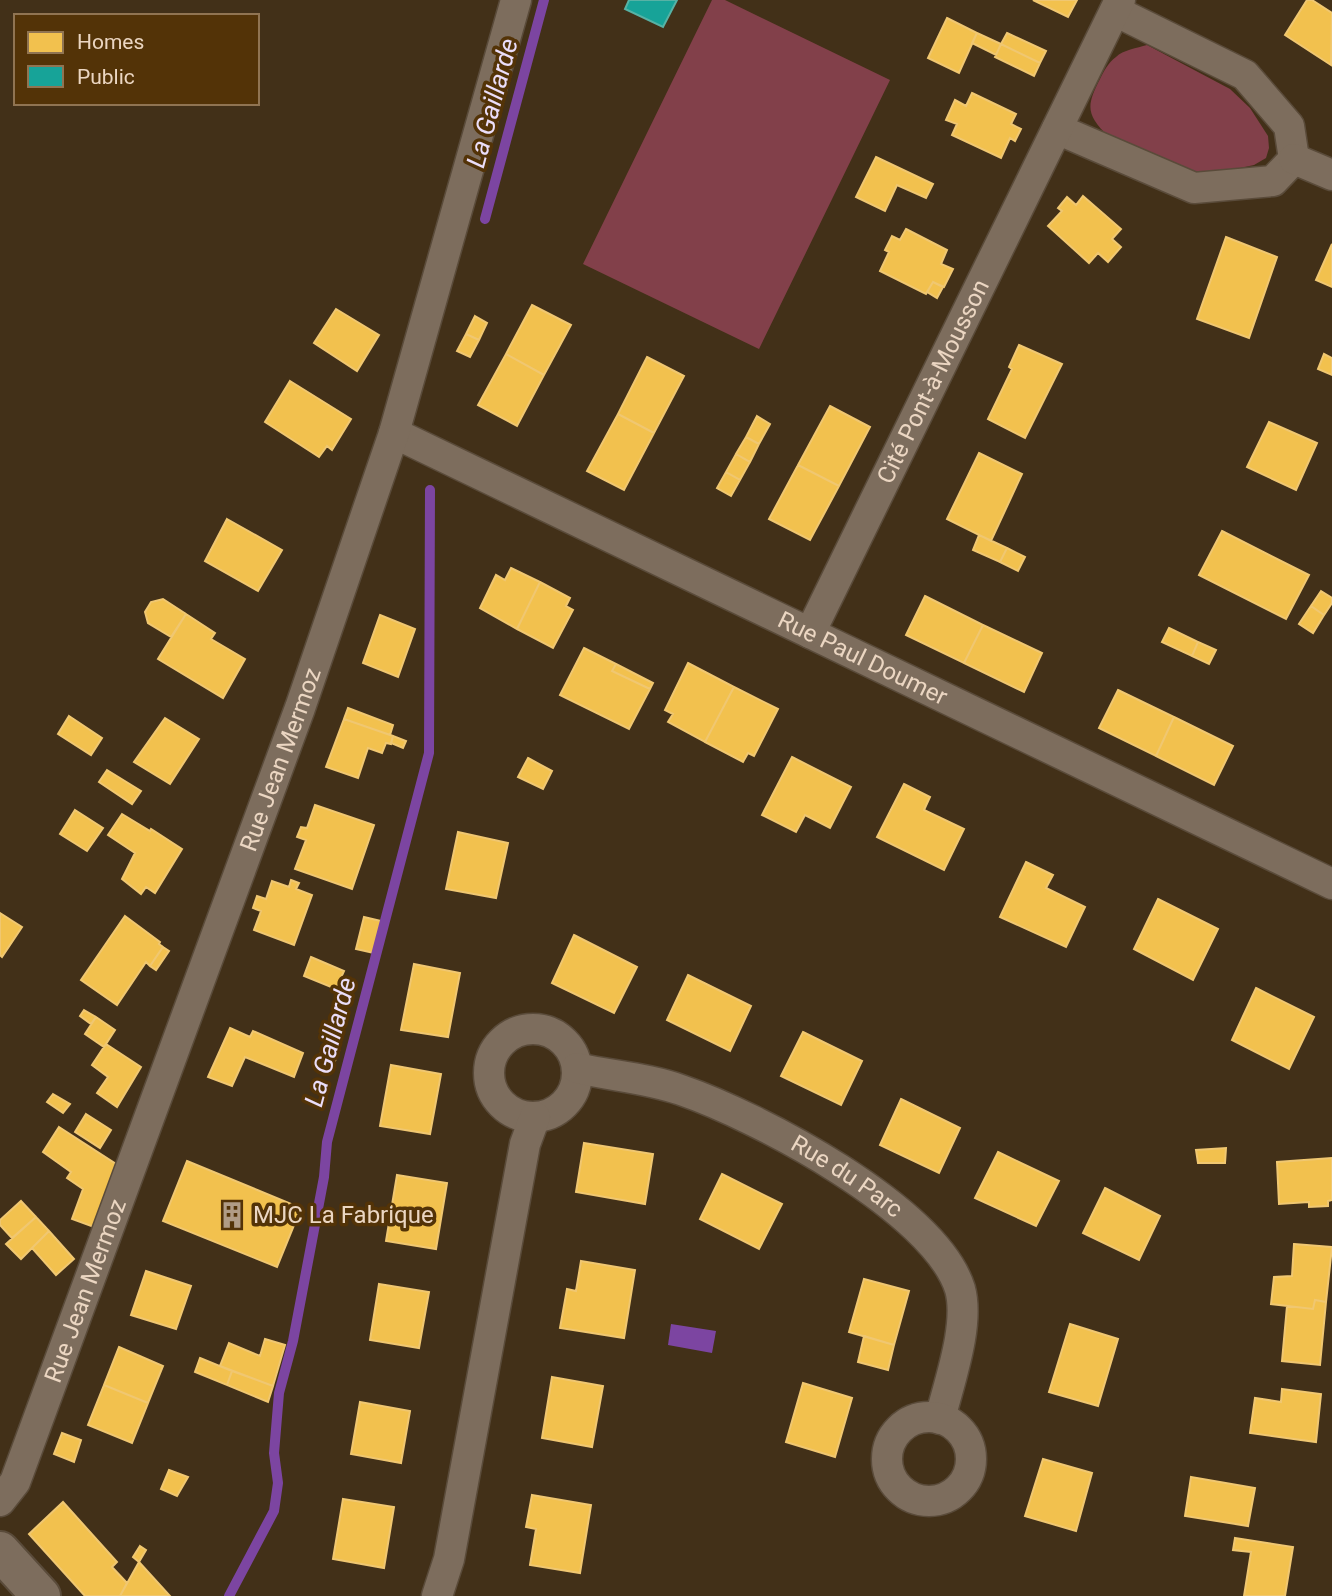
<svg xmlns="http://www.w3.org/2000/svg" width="1332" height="1596" viewBox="0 0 1332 1596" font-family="Roboto,sans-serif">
<rect width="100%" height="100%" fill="#423018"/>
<path fill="#82404a" d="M712,0H725L890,80L759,349L583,264Z
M1147,45L1230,89L1250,108L1268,136L1269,148L1266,158L1254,165L1208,175L1188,174L1109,137C1086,115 1086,106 1100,79C1104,71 1108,63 1116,57C1123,50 1137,48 1147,45Z"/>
<path fill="#7c45a1" d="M671,1324L716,1331L712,1353L668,1345Z"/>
<path fill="#f2c14e" stroke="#f0c771" stroke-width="2" d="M1033,0H1077L1068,17Z
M1307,0H1312L1332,13L1331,65L1285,35Z
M947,18L977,33L959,73L928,58Z
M977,33L1001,44L996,55L972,43Z
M1007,33L1046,51L1040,63L1001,44Z
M1001,44L1040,63L1034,76L995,57Z
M972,93L1016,114L1011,124L1021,129L1015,141L1010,138L1001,158L952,135L957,124L946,120L955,100L966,106Z
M876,157L933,184L926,198L897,185L885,211L856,197Z
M1083,196L1121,229L1112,239L1121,247L1108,262L1098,253L1089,263L1048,226L1062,211L1058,208L1067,197L1076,205Z
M906,229L947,250L941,264L953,269L944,287L933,282L926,294L880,271L889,252L885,250L892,236L900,240Z
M1226,237L1277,257L1249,338L1197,319Z
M1332,244V287L1316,280Z
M933,282L943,287L937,298L927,292Z
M532,305L571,325L544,375L506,354Z
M336,309L379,335L357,371L314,343Z
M475,316L487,323L479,340L466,334Z
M466,334L479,340L470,357L457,351Z
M1019,345L1062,364L1025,438L988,419L1012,369L1009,367Z
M506,354L544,375L517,426L478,405Z
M1324,354L1332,358V375L1318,369Z
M647,357L684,376L654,433L618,414Z
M290,381L351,419L332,450L327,446L319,457L265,422Z
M830,406L870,427L839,486L798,465Z
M618,414L654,433L624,490L587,471Z
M757,416L770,424L759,444L746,437Z
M1269,422L1317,443L1296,490L1247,467Z
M746,437L759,444L750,462L736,454Z
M979,453L1022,474L991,541L947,519Z
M736,454L750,462L740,480L726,472Z
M798,465L839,486L810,540L769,519Z
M726,472L740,480L731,496L717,488Z
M227,519L282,550L258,591L205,561Z
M1222,531L1309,575L1286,619L1199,575Z
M979,535L1007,548L1000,562L973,550Z
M1007,548L1025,557L1018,571L1000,562Z
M511,568L540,582L517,629L480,608L496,575L505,580Z
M540,582L570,598L566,606L573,610L553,648L517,629Z
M1321,591L1332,598V603L1324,615L1311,606Z
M925,596L983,625L964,663L906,635Z
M163,599L186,614L171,637L148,623L145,612L151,602Z
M1311,606L1324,615L1313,633L1299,624Z
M186,614L215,633L211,639L245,659L223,698L158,659Z
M380,615L415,629L398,677L363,663Z
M983,625L1042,653L1024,692L964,663Z
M1169,628L1198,642L1192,656L1162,642Z
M1198,642L1216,650L1209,664L1192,656Z
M584,648L616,664L612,671L650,689L629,729L560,695Z
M688,663L734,687L705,742L668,722L673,714L665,710Z
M616,664L653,683L650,689L612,671Z
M734,687L778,709L754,756L748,753L743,762L705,742Z
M1118,690L1174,717L1156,756L1099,728Z
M348,708L393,725L390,735L344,719Z
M69,716L102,738L91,755L58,734Z
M1174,717L1233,746L1214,785L1156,756Z
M165,718L199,739L170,784L134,762Z
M344,719L393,736L391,744L386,743L382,753L368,748L358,778L326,767Z
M393,736L406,741L403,748L391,743Z
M792,757L851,787L830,828L805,815L796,832L762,815Z
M528,758L552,771L543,789L518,777Z
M107,770L141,791L132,804L99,782Z
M904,784L930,797L924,810L964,829L944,870L877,837Z
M315,805L374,825L352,889L295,869L306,840L297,837L301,827L307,828Z
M75,810L103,828L87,851L60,834Z
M122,814L150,831L151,829L182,849L155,893L146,887L141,894L122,879L135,853L108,835Z
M458,832L508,843L496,898L446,889Z
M1026,862L1053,875L1046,888L1085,907L1066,947L1000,917Z
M291,880L299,883L296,889L312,895L294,945L254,930L261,911L253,908L257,896L266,899L272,881L289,887Z
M1158,899L1218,929L1193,980L1134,949Z
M0,913L22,927L2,957L0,955Z
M125,916L160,942L159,944L163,947L150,966L146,962L117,1005L81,980Z
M364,917L381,921L374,953L356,949Z
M574,935L637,967L614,1013L552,983Z
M163,947L169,951L156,970L150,966Z
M311,957L344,971L336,989L304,976Z
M414,964L460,973L448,1037L401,1030Z
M688,975L751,1006L730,1051L667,1020Z
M1256,988L1314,1017L1289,1069L1232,1040Z
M84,1010L96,1017L91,1024L80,1016Z
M96,1017L115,1030L104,1047L85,1034Z
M230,1028L250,1037L253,1031L303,1053L294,1077L245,1057L232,1086L208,1077Z
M803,1032L862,1061L841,1105L781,1076Z
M106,1044L141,1067L117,1107L97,1093L108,1077L92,1065Z
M323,1045L339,1051L335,1061L320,1056Z
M391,1065L441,1074L430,1134L380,1126Z
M53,1094L70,1104L63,1113L47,1102Z
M901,1099L960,1128L939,1173L880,1145Z
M86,1114L111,1130L100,1148L75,1132Z
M59,1127L116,1164L94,1227L72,1219L83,1189L67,1178L71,1172L43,1152Z
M584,1143L653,1154L645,1204L576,1192Z
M1226,1148L1225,1163H1198L1196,1150Z
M998,1152L1059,1181L1036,1226L975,1198Z
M1332,1158V1200L1328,1201V1206L1309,1207V1202L1279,1204L1277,1162Z
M187,1161L301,1208L277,1267L163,1221Z
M722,1174L782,1204L759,1249L700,1219Z
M397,1175L447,1183L436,1249L386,1241Z
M1105,1188L1160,1216L1139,1260L1083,1233Z
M21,1201L36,1217L12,1238L0,1225V1220Z
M36,1217L49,1231L21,1259L6,1244Z
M49,1231L74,1259L56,1275L32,1248Z
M1294,1244L1332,1247L1326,1302L1315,1300L1313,1309L1271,1304L1274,1277L1292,1276Z
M581,1261L635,1270L624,1338L560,1328L567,1289L576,1291Z
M146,1271L191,1286L176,1329L131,1315Z
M864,1279L909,1291L894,1345L849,1332Z
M379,1284L429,1292L419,1348L370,1340Z
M1315,1300L1326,1302L1320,1365L1282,1361L1287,1306L1313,1309Z
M1070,1324L1118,1339L1098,1406L1049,1392Z
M864,1336L894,1345L888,1370L858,1362Z
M265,1339L285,1345L273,1386L220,1366L229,1343L260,1356Z
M119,1347L163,1366L148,1403L104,1385Z
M200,1358L232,1371L227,1385L195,1372Z
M232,1371L273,1386L268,1402L227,1385Z
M552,1377L603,1386L592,1447L542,1438Z
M803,1383L852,1398L835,1457L786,1442Z
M104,1385L148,1403L132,1443L88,1425Z
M1282,1389L1321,1394L1316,1442L1250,1433L1255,1398L1281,1402Z
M360,1402L410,1411L401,1463L351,1454Z
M62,1433L81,1440L74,1462L54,1454Z
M1043,1459L1092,1473L1076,1531L1025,1516Z
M169,1470L188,1477L177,1496L161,1489Z
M1191,1477L1255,1488L1248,1526L1185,1516Z
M532,1495L591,1505L580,1573L530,1565L536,1529L526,1527Z
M343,1499L394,1507L384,1568L333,1559Z
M63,1502L117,1562L112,1567L127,1583L120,1596H85L29,1534Z
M1235,1538L1293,1547L1285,1596H1244L1251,1552L1233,1550Z
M140,1546L146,1550L139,1562L133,1557Z
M139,1562L170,1596H120Z"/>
<path fill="#17a398" stroke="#57b2a5" stroke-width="2" d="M629,0H677L663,27L625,9Z"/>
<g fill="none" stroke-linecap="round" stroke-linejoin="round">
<path stroke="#7c45a1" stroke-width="10" d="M485,219L544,0
M229,1596L274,1511L278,1483L274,1453L279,1393L293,1341L324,1177L327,1142L429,753L430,490"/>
<defs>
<g id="minor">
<path d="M1057,129L1194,188L1273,181L1294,159L1289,126L1245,75L1115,11"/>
<path d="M1294,159L1332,175"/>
<path id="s1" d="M394,433L1332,884"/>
<path id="s2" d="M810,633L1120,0"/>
<circle cx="533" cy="1073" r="44"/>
<path id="s3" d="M577,1068C611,1076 648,1078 681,1090C757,1116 935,1209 960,1289C970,1325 949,1382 940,1419"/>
<circle cx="929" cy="1459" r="42"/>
<path id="s4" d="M0,1501L15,1482L300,708L394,433L516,0"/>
<path d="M437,1596L449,1559L525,1144L535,1117"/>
</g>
<path id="secondary" d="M0,1551L41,1596"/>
</defs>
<use href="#minor" stroke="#5a4b3a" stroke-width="33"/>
<use href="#secondary" stroke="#5a4b3a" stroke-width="42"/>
<use href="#minor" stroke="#7d6d5d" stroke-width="30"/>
<use href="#secondary" stroke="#7d6d5d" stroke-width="38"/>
</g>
<defs>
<symbol id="building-bare" viewBox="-9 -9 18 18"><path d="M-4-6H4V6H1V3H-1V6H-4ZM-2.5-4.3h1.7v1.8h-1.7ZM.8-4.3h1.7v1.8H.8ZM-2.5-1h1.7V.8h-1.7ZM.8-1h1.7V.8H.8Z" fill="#b09c86" stroke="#533307" stroke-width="2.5" paint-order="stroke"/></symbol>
</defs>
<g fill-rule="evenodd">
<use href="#building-bare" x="213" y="1196" width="38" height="38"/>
</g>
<g text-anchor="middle" stroke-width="7" stroke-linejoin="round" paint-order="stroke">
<g font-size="24" fill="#ebd6c2" stroke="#533307">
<text dy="8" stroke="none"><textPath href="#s2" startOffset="280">Cité Pont-à-Mousson</textPath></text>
<text dy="8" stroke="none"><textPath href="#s1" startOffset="520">Rue Paul Doumer</textPath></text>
<text dy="8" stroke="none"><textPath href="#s4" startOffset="794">Rue Jean Mermoz</textPath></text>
<text dy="8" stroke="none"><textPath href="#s3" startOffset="294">Rue du Parc</textPath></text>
<text dy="8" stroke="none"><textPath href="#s4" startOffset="228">Rue Jean Mermoz</textPath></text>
</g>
<g font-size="24" fill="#ebd6c2" stroke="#533307" text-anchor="start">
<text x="253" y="1223">MJC La Fabrique</text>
</g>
<g font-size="26" font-style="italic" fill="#ebdef9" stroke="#533307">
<text transform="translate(492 103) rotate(-75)" y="9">La Gaillarde</text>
<text transform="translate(330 1042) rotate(-75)" y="9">La Gaillarde</text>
</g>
</g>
<rect x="14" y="14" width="245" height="91" fill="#533307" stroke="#907452" stroke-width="2"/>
<rect x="28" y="32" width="35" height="21" fill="#f2c14e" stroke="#907452" stroke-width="2"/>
<text x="77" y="49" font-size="21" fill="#ebd6c2">Homes</text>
<rect x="28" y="66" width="35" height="21" fill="#17a398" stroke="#907452" stroke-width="2"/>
<text x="77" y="84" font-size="21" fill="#ebd6c2">Public</text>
</svg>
